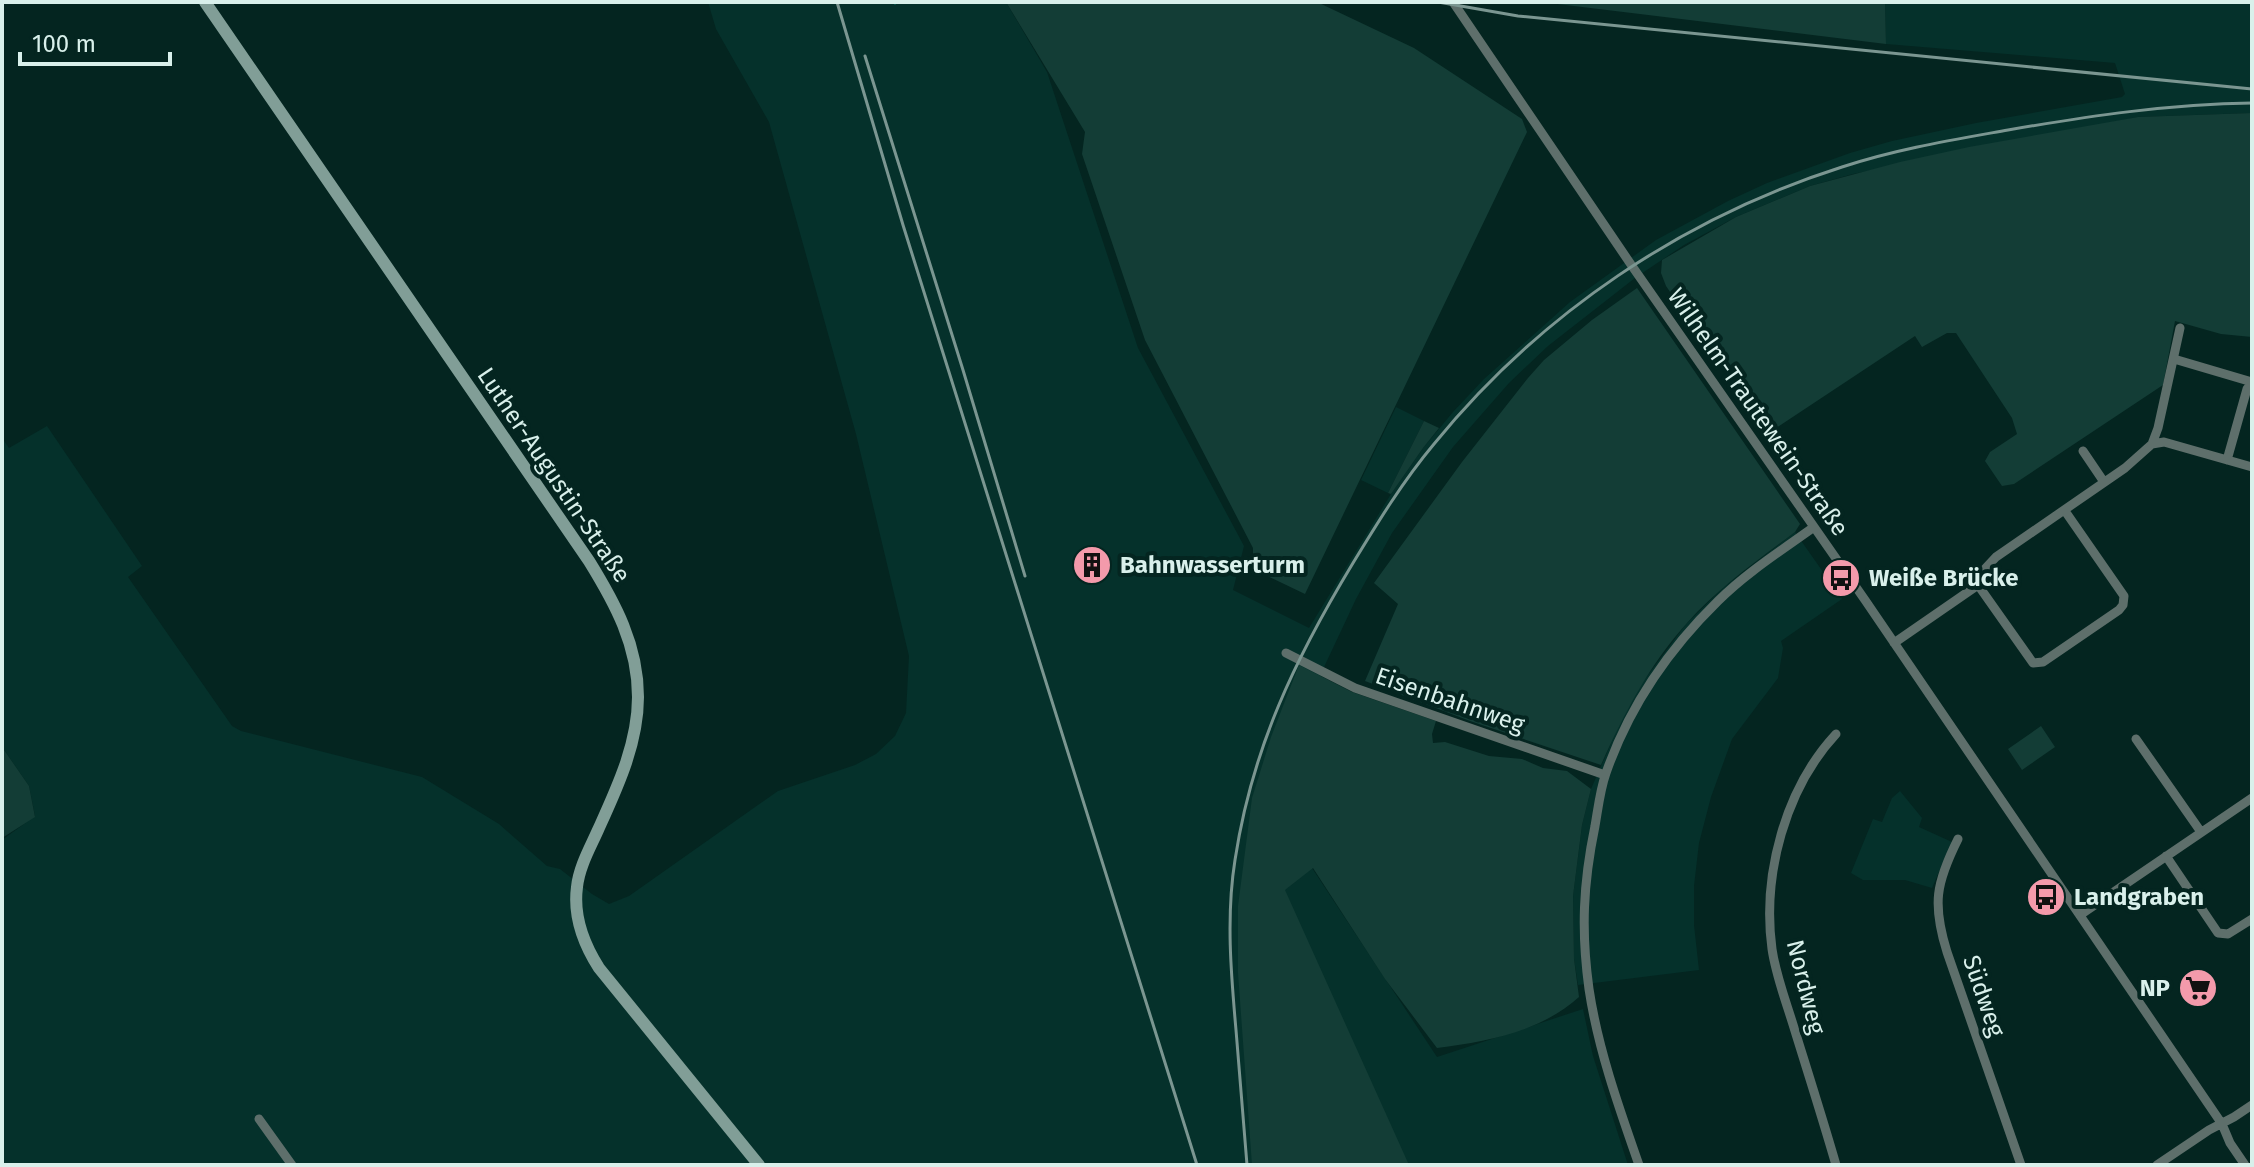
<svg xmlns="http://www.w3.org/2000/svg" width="2254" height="1167" viewBox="0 0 2254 1167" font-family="'Fira Sans',sans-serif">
<rect width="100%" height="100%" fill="#042520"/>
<path fill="#05312b" d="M708,2H1006L1047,72L1138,348L1244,546L1233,590L1309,628L1391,494L1423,448L1453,412L1484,379L1570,302L1656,240L1728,201L1767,183L1850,153L1892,141L1976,123L2122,97L2125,94L2115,63L1886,44L1885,2H2252V113L2138,117L1853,174L1810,186L1736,217L1684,245L1635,278L1548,346L1509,383L1453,447L1392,533L1356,599L1325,665L1296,735L1286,889L1312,868L1437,1057L1583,1009L1593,1056L1628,1165H2V840L35,816L29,786L2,747V438L9,448L47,426L142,566L128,577L232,726L241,731L422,777L499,824L547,866L560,869L592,894L609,904L629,896L778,791L855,765L876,754L895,736L906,713L909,656L856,434L769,122L716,29Z
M1396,407L1424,421L1388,493L1361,480Z
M1795,532L1842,599L1781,641L1783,648L1778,678L1732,739L1711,797L1699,843L1694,886V925L1699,970L1578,985L1574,959L1573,896L1582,825L1591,789L1622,718L1642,683L1686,624L1724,587Z
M1900,791L1922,818L1919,827L1952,842L1932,888L1905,880H1863L1851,873L1873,819L1882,822L1892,798Z"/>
<path fill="#133d36" d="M1006,2H1317L1414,48L1522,119L1527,132L1305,594L1253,569V548L1145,340L1082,154L1085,132Z
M1541,2H1885L1886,44Z
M2252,113V337L2221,334L2175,321L2163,385L2014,484L2002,486L1985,461L1990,452L2017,434L2012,418L1956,333H1947L1922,347L1915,336L1767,434L1666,286L1661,273L1662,260L1736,217L1810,186L1900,162L1969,147L2138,117Z
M1637,288L1800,524L1795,532C1757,561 1718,588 1687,623C1649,665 1624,714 1601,765L1470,721L1365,681L1398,604L1374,583L1462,462L1528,378L1544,360L1592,320Z
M1424,421L1439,428L1423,448L1391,494L1388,493Z
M1299,665L1352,692L1436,721L1432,734L1433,743L1445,742L1489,756L1522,759L1543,768L1567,771L1591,789L1582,825L1573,896L1574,959L1579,997C1540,1032 1488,1041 1437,1048L1385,979L1313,868L1285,890L1409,1165H1252L1238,973V906L1252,798L1271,737Z
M2041,726L2055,747L2022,770L2008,749Z
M2,747L29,786L35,817L2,838Z"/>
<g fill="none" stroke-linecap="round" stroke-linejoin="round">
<path stroke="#057b6d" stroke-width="3" d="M894,2L895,3"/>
<path stroke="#5e6f6b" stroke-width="9" d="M1453,2L1632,266L1865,600L2222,1124L2230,1143L2245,1165
M2174,359L2252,382
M2152,444L2164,442L2252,467
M2083,451L2104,482
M2227,460L2247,389L2252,383
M1978,585L2033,663L2043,662L2119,610L2123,605L2124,596L2065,511
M1894,643L1978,585L1982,572L1996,557L2125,468L2152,444L2158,428L2180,328
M1286,653L1355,688L1605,775
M1836,734C1785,789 1762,875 1772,949C1776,977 1787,1004 1795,1031C1809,1076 1823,1120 1836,1165
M2136,739L2201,832
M1958,839C1936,883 1932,904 1947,952L2021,1165
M2166,856L2218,933L2228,934L2252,919
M2080,915L2252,798
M259,1119L292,1165
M1639,1165C1619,1108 1598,1049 1589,989C1581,931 1583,884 1595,826C1598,809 1600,790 1606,773C1629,707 1669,649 1718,601C1746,573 1782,550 1814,527
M2157,1165L2209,1130L2234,1117L2252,1105"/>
<path stroke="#819e97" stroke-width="12" d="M205,2L589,561C615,603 638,645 638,697C638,744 617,788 598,830C590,848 579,867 577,887C573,917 583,943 599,968L759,1165"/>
<path stroke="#7b9691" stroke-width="3" d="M837,2L903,225L1197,1165
M1438,2L1518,16L2252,89
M865,56L963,370L1025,576
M1247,1165C1243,1120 1240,1075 1236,1030C1231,974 1226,916 1235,860C1252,748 1295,659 1353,563C1378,522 1403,481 1434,444C1540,314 1682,218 1842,167C1896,149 1952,140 2008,130C2089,116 2170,104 2252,103"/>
</g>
<defs>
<symbol id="building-disc" viewBox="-11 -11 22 22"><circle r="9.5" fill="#f39aab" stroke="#042520"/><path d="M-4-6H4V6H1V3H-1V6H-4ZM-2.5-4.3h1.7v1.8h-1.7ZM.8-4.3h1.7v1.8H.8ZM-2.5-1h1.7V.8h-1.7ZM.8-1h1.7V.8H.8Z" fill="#111"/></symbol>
<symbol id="bus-disc" viewBox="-11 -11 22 22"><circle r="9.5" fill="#f39aab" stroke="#042520"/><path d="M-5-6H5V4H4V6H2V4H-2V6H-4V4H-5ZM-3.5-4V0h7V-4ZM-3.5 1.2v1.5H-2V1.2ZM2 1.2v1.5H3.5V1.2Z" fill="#111"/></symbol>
<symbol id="supermarket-disc" viewBox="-11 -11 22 22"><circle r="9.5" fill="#f39aab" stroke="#042520"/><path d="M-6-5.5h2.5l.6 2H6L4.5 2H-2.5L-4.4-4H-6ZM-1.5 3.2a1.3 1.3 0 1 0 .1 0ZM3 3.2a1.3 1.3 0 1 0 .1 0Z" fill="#111"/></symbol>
</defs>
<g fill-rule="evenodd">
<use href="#building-disc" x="1070" y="543" width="44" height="44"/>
<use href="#bus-disc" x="1819" y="556" width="44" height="44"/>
<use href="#bus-disc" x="2024" y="875" width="44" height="44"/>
<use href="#supermarket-disc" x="2176" y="966" width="44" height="44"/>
</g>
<g text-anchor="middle" stroke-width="8" stroke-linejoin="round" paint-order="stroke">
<g font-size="24" fill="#d9f0eb" stroke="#042520">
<text transform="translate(1758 412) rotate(55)" y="8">Wilhelm-Trautewein-Straße</text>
<text transform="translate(554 475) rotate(56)" y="8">Luther-Augustin-Straße</text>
<text transform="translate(1450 700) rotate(19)" y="8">Eisenbahnweg</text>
<text transform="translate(1806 987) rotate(76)" y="8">Nordweg</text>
<text transform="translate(1984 996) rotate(71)" y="8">Südweg</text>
</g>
<g font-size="24" font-weight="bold" fill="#d9f0eb" stroke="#042520" text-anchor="start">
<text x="1120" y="573">Bahnwasserturm</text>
<text x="1869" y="586">Weiße Brücke</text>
<text x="2074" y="905">Landgraben</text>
<text x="2170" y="996" text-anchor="end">NP</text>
</g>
</g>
<rect width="2254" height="1167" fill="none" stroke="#d9f0eb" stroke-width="8"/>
<path d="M20 52v12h150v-12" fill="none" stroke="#d9f0eb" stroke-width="4"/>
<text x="32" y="52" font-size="24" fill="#d9f0eb" stroke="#042520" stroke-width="6" paint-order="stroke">100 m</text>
</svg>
